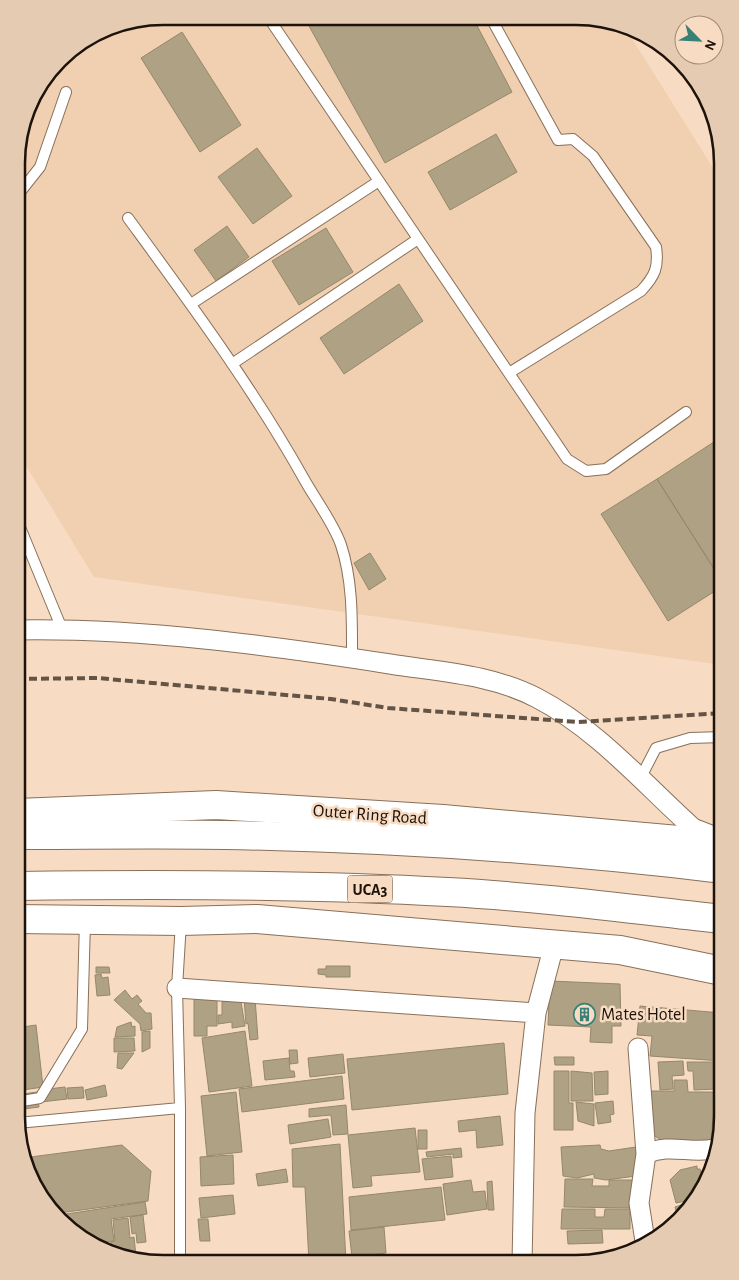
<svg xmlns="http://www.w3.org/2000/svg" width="739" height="1280" viewBox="0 0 739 1280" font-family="'Alegreya Sans',sans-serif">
<rect width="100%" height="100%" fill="#f7dbc2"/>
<path fill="#f1cfb1" d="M163,16L605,19L626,29L723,184V665L94,577L17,451V144L31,98L66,53L107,27Z"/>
<path fill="#afa183" stroke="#95886a" d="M304,17L473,18L512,92L385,163Z
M144,20L131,30L126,24Z
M182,32L241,125L200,152L141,58Z
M496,134L517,172L450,210L428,172Z
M257,148L292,196L253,224L218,177Z
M227,226L249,257L216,281L194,250Z
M326,228L353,272L299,305L272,261Z
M399,284L423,321L344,374L320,338Z
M720,438L723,442V583L657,479Z
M657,479L723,583V586L668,621L601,514Z
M370,553L386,579L369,590L354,563Z
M326,966H350V977H326V975L318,974V969H326Z
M96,967H109L110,973H96Z
M101,974L102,978L108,977L110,995L97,996L95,975Z
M550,981L620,984L621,1026H612V1043L590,1042L591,1027L548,1025Z
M125,990L132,999L137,995L142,1001L138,1004L146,1013H151L152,1029L141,1031L140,1024L114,1000Z
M194,995L217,999V1026H207V1036H194Z
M244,998H255L258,1039L250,1040L248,1023L246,1024Z
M231,1001L241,1002L245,1026L232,1028V1022L218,1024V1015H222V1002Z
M640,1006L722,1013V1046H720L719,1051L722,1052V1061L650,1056L652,1036L637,1035Z
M131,1022L132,1027L135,1026V1036L115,1037L117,1027Z
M36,1025L43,1087L16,1091V1028Z
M150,1031V1048L142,1052V1032Z
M245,1031L252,1086L209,1092L202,1038Z
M114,1038H134L135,1051L114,1052Z
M504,1043L508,1094L352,1110L347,1059Z
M289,1050H297L298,1063L290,1064Z
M118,1053H134L122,1069L117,1068Z
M343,1054L345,1073L310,1077L308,1058Z
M554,1057H574V1065H555Z
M289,1058L290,1071H294L295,1077L265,1080L263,1061Z
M683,1061L684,1075L672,1076L673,1089L660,1090L658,1062Z
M687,1062H718V1089L694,1090L693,1071H688Z
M721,1063L722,1127L720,1134L714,1133L716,1099H720Z
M554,1071H569V1103H573V1130H554Z
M571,1071L592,1073L593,1101H571Z
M608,1071V1094L595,1095L594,1072Z
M342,1076L344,1099L242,1112L239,1089Z
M674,1080H687L688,1092H715L711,1141L670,1145L651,1134V1091H674Z
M105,1085L107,1096L87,1100L85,1090Z
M65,1087L67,1099L41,1102L40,1090Z
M83,1087L84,1098L68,1099L67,1088Z
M37,1092L39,1107L16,1110V1095Z
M236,1092L242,1152L207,1156L201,1096Z
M613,1101L614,1114L610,1115L611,1122L598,1124L595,1103Z
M576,1102L594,1104V1126L578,1121Z
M346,1105L348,1134L333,1135L331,1115L309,1117V1109Z
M500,1116L503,1145L477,1148L476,1130L459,1132L458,1121Z
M328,1119L331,1137L290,1144L288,1125Z
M415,1128L420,1172L371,1176L372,1186L353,1188L348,1135Z
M418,1130H427V1149H418Z
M340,1144L346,1263H309L305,1187H293L292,1149Z
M122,1145L151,1171L148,1201L59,1213L24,1165L23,1158Z
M600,1145L601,1149L609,1151L636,1147L638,1153L636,1176L606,1180L594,1178V1174L577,1178L563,1176L561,1147Z
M461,1148L462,1157L453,1158V1154L427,1157L426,1152Z
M233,1155L234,1184L201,1186L200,1157Z
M451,1156L453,1177L425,1180L422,1159Z
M697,1166V1169H700L703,1179L695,1199L676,1203L670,1180L680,1170Z
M286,1169L288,1182L258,1186L256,1174Z
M565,1179H593L592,1186H609V1180H636V1208L564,1207Z
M471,1180L473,1192L485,1191L487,1209L447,1215L443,1184Z
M492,1181L494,1210H488L487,1182Z
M441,1187L445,1220L351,1230L349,1197Z
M233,1195L235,1214L201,1218L199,1198Z
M694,1201L692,1207L678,1217L675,1207Z
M145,1202L147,1214L111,1219L114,1241L97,1243L73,1233L60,1215Z
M562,1209H595V1217H604L605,1209H630V1229H561Z
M143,1215L146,1242L137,1243L136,1233L132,1234L130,1217Z
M128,1218L130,1238L134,1237L136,1256H129L112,1249L111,1242L115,1241L113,1220Z
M198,1219H208L210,1241H200Z
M384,1227L386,1253L352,1257L349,1231Z
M602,1230L603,1243L568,1244L567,1231Z
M385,1256V1263H348V1258Z"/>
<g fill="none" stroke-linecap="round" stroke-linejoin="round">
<defs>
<path id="lane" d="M268,17L567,459L586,471L606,469L686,412
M491,18L558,140L573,139L593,156L656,247C659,267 655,276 641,291L509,373
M17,196L40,167L66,92
M128,218C190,303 253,388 304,479C315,499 334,524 341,545C353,581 352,621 352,658
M191,304L379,181
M232,364L418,239
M17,520L62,629
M640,779L656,748L690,738L723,737
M16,1102L40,1098L82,1029L85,921
M17,1123L180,1108
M180,1263V1108L177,988L181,922"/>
<path id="street" d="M17,630C142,628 267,645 390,664C439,672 491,674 537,698C597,729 643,783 693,828L716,837
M177,988L536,1013
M638,1048L646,1154
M645,1241L639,1203L646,1154C669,1143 690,1154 714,1149
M522,1264L525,1113L536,1013L554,945"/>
<path id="secondary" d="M17,813L216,805L443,819L723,844
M16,919L181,921L257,919L620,950L722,971"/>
<path id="primary" d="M17,835C86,835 155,834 225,835C391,838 557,849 723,869
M17,886C160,884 304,884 448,892C540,897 631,909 722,919"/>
</defs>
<use href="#lane" stroke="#89705a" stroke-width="12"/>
<use href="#street" stroke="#89705a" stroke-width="21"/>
<use href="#secondary" stroke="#89705a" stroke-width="30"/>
<use href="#primary" stroke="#89705a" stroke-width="30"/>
<use href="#lane" stroke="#fff" stroke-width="10"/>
<use href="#street" stroke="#fff" stroke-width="19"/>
<use href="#secondary" stroke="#fff" stroke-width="28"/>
<use href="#primary" stroke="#fff" stroke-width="28"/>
<path stroke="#645446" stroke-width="4" stroke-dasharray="8 4" stroke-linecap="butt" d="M17,679L97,678L331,699L388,708L578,722L723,713"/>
</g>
<defs>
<symbol id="building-ring" viewBox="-11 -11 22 22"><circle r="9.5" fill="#f7dbc2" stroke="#3b8077" stroke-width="1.5"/><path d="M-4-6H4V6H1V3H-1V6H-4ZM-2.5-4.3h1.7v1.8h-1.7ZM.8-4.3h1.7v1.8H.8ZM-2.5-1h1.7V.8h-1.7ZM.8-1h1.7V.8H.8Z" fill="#3b8077"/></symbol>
</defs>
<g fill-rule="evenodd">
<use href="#building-ring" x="572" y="1002" width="25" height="25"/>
</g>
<g text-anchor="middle" stroke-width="5" stroke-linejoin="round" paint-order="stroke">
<rect fill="#f7dbc2" stroke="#5e4f41" stroke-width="1" x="347.5" y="875.5" width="45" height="27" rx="4"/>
<g font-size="16" font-weight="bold" fill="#1d130a">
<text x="370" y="895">UCA3</text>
</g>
<g font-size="18" fill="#1d130a" stroke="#f7dbc2">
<text transform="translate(370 814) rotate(4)" y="6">Outer Ring Road</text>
</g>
<g font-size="18" fill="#1d130a" stroke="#f7dbc2" text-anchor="start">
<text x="601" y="1020">Mates Hotel</text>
</g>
</g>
<path d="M0 0H739V1280H0ZM163 25H576A138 138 0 0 1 714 163V1117A138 138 0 0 1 576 1255H163A138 138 0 0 1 25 1117V163A138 138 0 0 1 163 25Z" fill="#e6cbb3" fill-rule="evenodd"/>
<path fill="none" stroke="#1d130a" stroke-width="2.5" d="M163 25H576A138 138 0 0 1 714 163V1117A138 138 0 0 1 576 1255H163A138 138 0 0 1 25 1117V163A138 138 0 0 1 163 25Z"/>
<g transform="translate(699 40) rotate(114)"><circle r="24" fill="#f7dbc2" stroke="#a08b78"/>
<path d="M0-4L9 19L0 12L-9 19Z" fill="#3b8077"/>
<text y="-8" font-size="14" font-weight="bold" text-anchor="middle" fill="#1d130a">N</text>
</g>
</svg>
